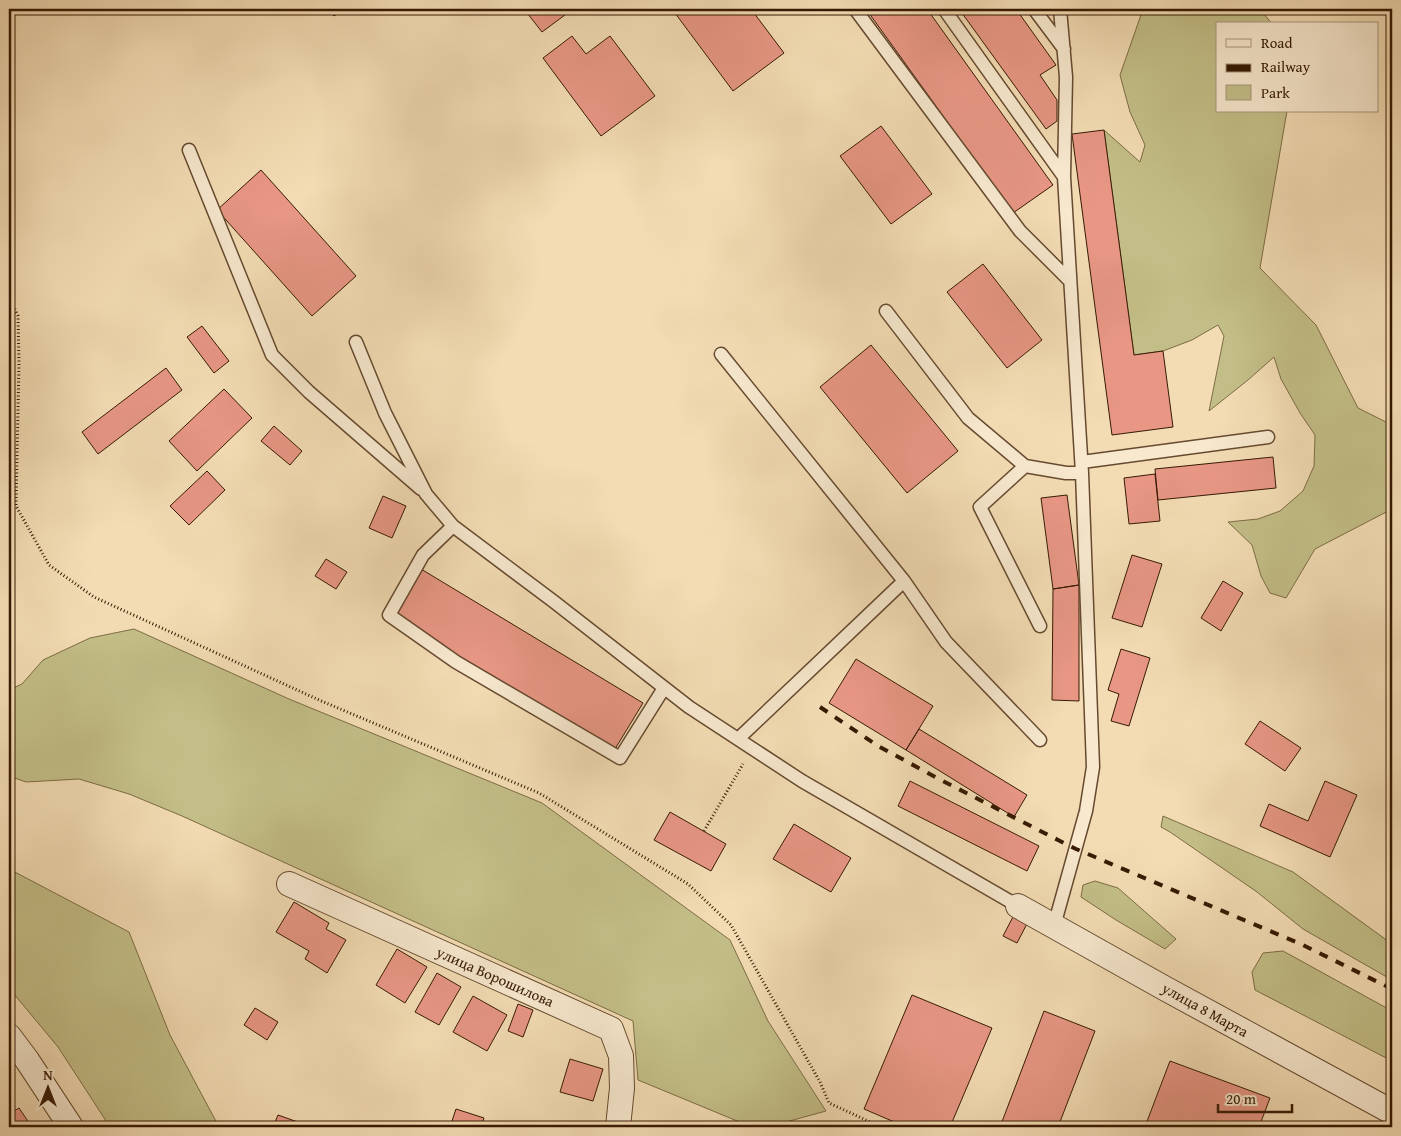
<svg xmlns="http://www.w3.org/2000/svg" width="1401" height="1136" viewBox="0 0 1401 1136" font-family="'Gentium Book Plus',serif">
<rect width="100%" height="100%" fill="#f3dcb4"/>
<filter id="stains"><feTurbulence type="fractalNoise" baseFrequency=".004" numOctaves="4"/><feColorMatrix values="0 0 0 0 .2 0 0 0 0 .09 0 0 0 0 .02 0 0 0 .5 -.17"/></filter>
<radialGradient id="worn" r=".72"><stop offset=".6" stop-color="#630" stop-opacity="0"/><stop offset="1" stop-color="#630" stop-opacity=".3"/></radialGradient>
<path fill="#c3be87" stroke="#7d6c45" d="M1143,9H1260L1272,24H1217V111H1287L1260,268L1316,325L1358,408L1392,425V509L1315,549L1286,598L1270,593L1261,576L1252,545L1228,522L1258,519L1280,511L1303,491L1314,466L1315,435L1300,413L1281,379L1274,357L1248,380L1209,411L1224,336L1218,325L1192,340L1163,351L1134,355L1104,130L1140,162L1145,145L1130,112L1120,75Z
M134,629L289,699L542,803L730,940L768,1021L826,1111L786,1122L742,1123L638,1080L633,1021L182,816L129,794L79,779L26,782L9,776V690L22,684L43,660L90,638Z
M1163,816L1293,872L1392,944V980L1303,929L1257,892L1170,832L1161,827Z
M9,869L129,932L170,1035L219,1127H110L58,1047L9,988Z
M1095,881L1118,888L1176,939L1165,949L1116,920L1081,897L1083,885Z
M1283,951L1392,1011V1061L1255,990L1252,972L1263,953Z"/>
<path fill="#e89785" stroke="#371a03" d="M328,9H344L334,16Z
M524,9H573L542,32Z
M672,9H751L784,53L733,91Z
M866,9H927L1053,185L1013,213Z
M959,9H1016L1056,65L1040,75L1057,100V121L1046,129Z
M572,36L586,54L610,36L655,96L601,136L543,58Z
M881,126L932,194L891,224L840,156Z
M1104,130L1134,355L1163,351L1173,427L1112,435L1072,134Z
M261,170L356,276L312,316L217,210Z
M983,264L1042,340L1007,368L947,292Z
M202,326L229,361L214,373L187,337Z
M871,345L958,451L907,493L820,387Z
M166,368L182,390L98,454L82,432Z
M224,389L252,418L197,471L169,441Z
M274,426L302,451L290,465L261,441Z
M1273,457L1276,488L1158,500L1155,469Z
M207,471L225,490L189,525L170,506Z
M1155,474L1160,521L1129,524L1124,478Z
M1067,495L1079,585L1053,589L1041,498Z
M383,496L406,506L392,538L369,528Z
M1132,555L1162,564L1142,627L1112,618Z
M326,559L347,572L336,589L315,576Z
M421,569L643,703L615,749L392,616Z
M1223,581L1243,593L1221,631L1201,618Z
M1079,585V701L1052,700L1053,589Z
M1121,649L1150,658L1129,726L1111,721L1119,694L1108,690Z
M856,659L933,706L906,750L829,703Z
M1260,721L1301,748L1285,771L1245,744Z
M919,729L1027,795L1014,817L906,750Z
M910,781L1039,846L1027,871L898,806Z
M1325,781L1357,795L1330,857L1260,826L1269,804L1308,821Z
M670,812L726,844L711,871L654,840Z
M794,824L851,858L831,892L773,859Z
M294,902L329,923L326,929L346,940L327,973L305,959L309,951L276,932Z
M1015,913L1029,920L1017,943L1003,936Z
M397,949L427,967L405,1003L376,985Z
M437,973L461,987L439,1025L415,1012Z
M912,995L992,1028L950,1127H906L864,1109Z
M473,996L507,1015L487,1051L453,1032Z
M518,1004L533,1010L523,1037L508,1031Z
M255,1008L278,1022L267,1040L244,1025Z
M1044,1011L1095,1031L1058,1127H1000Z
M570,1059L603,1069L593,1101L560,1092Z
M1170,1061L1270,1098L1259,1127H1155L1146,1124Z
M19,1108L32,1127H9V1114Z
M456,1109L484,1118L481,1127H450Z
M278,1115L309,1126V1127H273Z"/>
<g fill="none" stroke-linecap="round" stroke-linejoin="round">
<defs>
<path id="lane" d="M855,9L1020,231L1070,281
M944,9L1064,177L1082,473L1093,767L1086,811L1054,926
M1034,9L1064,49
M1060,9L1066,77L1064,177
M189,150L272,355L309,392L421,489
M886,311L968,418L1025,466L1066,473H1082
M356,342L385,413L426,494L453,526L553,601L689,707L802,781L1018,906
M721,354L904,581L738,739
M1082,462L1268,437
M1025,466L980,507L1040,626
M453,526L423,555L389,615L456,662L620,758L664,688
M904,581L946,642L1040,740"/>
<path id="street" d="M289,884L611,1029L621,1056L622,1088L618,1127
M1018,906L1166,989L1392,1112
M9,1036L27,1060L71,1127"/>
</defs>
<use href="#lane" stroke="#664a2f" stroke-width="15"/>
<use href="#street" stroke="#664a2f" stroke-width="26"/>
<path stroke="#371a03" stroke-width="3" stroke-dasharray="1 2.5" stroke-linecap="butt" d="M9,296L18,316L19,363L16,506L49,565L94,597L319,700L539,793L688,884L731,925L820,1082L829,1103L881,1127
M704,831L743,764"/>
<use href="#lane" stroke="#f7e8ce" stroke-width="12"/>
<use href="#street" stroke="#f7e8ce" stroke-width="24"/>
<path stroke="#371a03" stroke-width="4" stroke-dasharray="9 9" stroke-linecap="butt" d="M820,707L878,746L939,779L1058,840L1076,849L1303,945L1392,989"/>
</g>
<g text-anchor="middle" stroke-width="4" stroke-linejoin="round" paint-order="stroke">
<g font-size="15" fill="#371a03" stroke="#f7e8ce">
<text transform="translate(495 977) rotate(24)" y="5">улица Ворошилова</text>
<text transform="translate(1205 1010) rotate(29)" y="5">улица 8 Марта</text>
</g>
</g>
<rect width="1401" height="1136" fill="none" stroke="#f3dcb4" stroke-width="30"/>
<rect x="10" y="10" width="1381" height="1116" fill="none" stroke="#371a03" stroke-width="2.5"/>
<rect x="15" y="15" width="1371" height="1106" fill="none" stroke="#371a03"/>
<rect x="1216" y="22" width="162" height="90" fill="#f7e8ce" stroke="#aa967d"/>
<rect x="1226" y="39" width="25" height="8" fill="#f7e8ce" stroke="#aa967d"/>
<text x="1261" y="48" font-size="15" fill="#371a03">Road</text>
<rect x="1226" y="64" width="25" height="8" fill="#371a03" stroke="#aa967d"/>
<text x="1261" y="72" font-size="15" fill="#371a03">Railway</text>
<rect x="1226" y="85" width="25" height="15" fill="#c3be87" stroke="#aa967d"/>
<text x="1261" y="98" font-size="15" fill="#371a03">Park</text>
<g transform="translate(48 1088)" stroke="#f7e8ce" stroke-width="4" paint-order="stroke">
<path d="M0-4L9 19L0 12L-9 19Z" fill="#371a03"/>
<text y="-8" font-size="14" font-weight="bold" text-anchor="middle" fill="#371a03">N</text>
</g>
<path d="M1218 1104v8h74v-8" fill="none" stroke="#371a03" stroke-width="2.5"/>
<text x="1226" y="1104" font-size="15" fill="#371a03" stroke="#f7e8ce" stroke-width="4" paint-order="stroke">20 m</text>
<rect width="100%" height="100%" filter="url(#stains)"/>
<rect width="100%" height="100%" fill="url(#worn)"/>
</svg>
